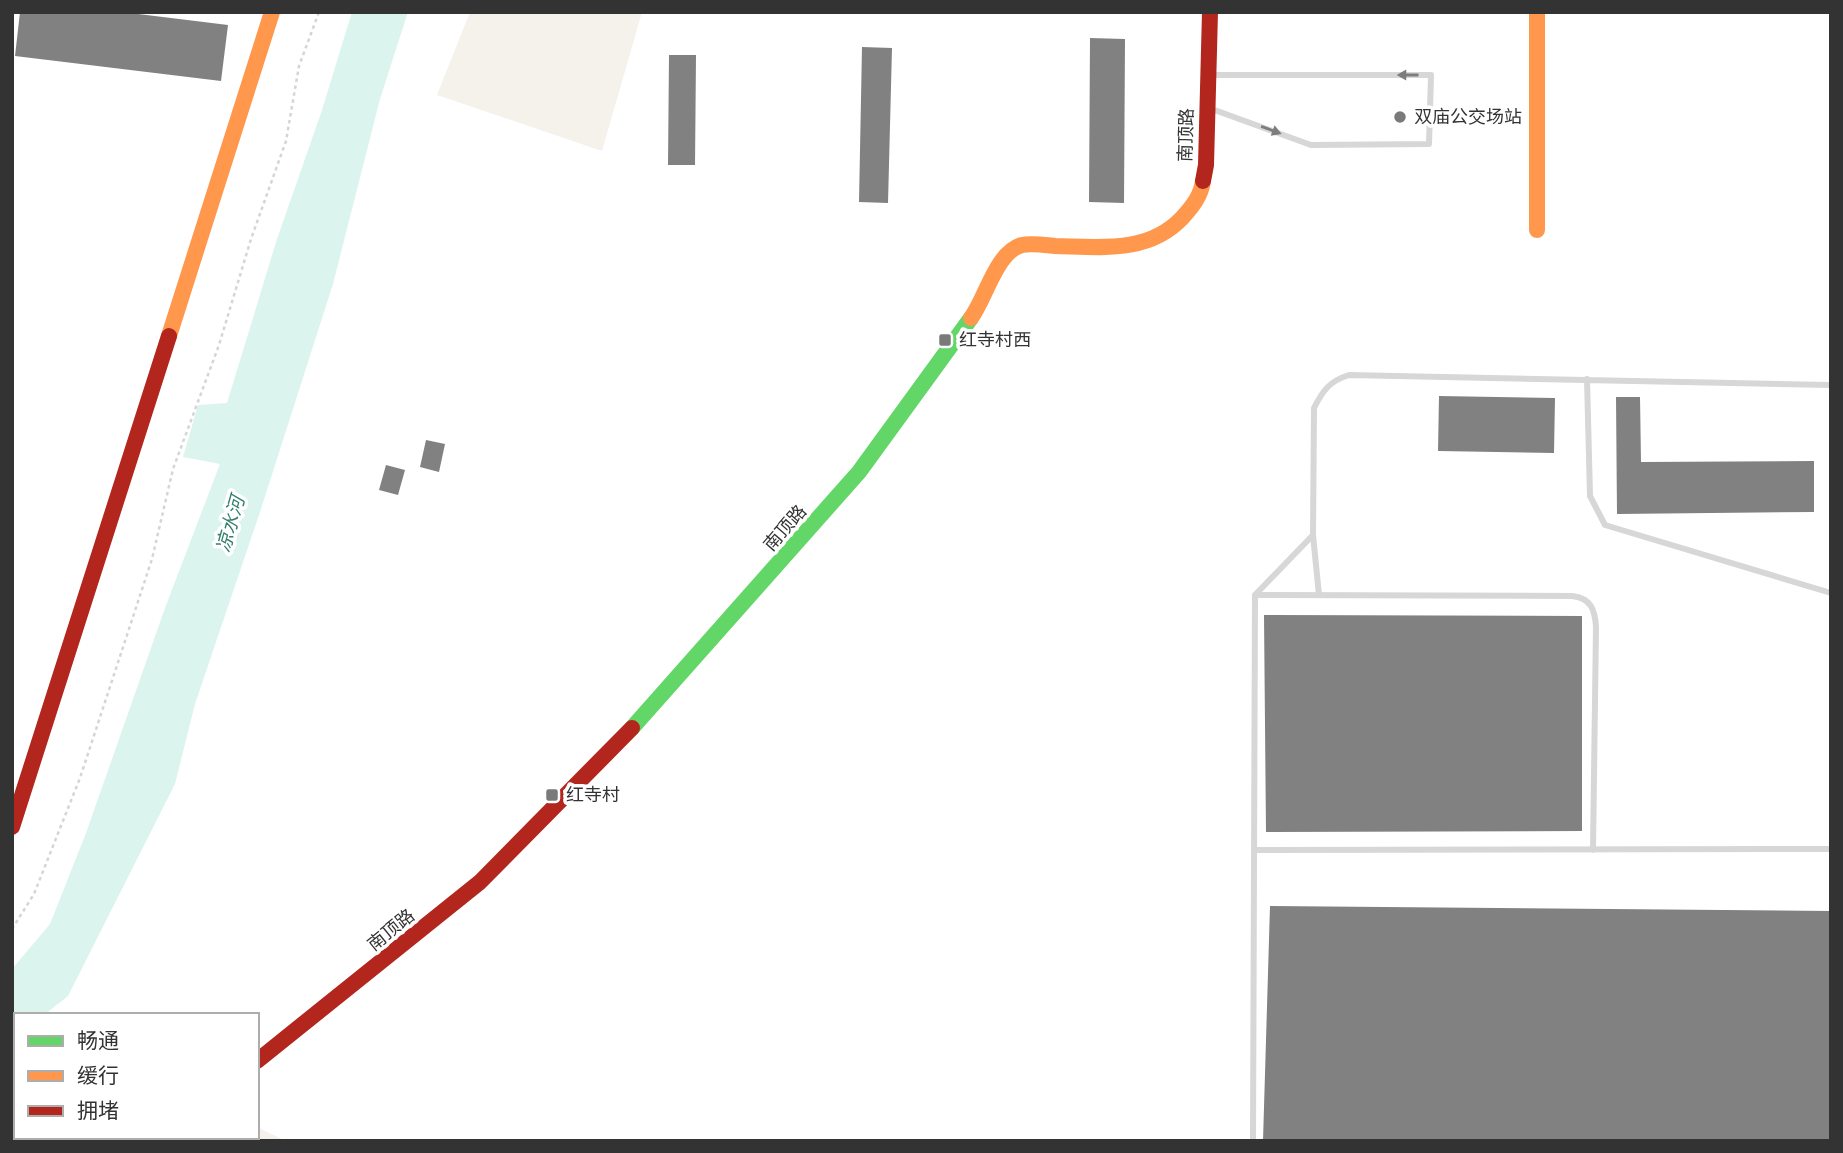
<svg xmlns="http://www.w3.org/2000/svg" width="1843" height="1153" viewBox="0 0 1843 1153" font-family="Poppins,'Noto Sans SC',sans-serif">
<rect width="100%" height="100%" fill="#fff"/>
<path fill="#f4f2eb" d="M470,12H642L602,151L437,95Z
M257,1127L286,1141H195L198,1137H257Z"/>
<path fill="#dcf4ee" d="M352,12H408L380,99L333,284L260,512L195,704L175,784L68,996L44,1015H16V1038L12,1040V969L50,924L86,833L165,608L220,464L183,457L198,405L227,403L277,239L321,113Z"/>
<path fill="#818181" d="M20,12H122L228,25L221,81L15,56Z
M1090,38L1125,39L1124,203L1089,202Z
M862,47L892,48L888,203L859,202Z
M669,55H696L695,165H668Z
M1439,396L1555,398L1554,453L1438,451Z
M1616,397H1640L1641,462L1814,461V512L1617,514Z
M426,440L445,444L439,472L420,467Z
M386,465L405,470L398,495L379,490Z
M1264,615L1582,616V831L1266,832Z
M1270,906L1831,911V1141H1263Z"/>
<g fill="none" stroke-linecap="round" stroke-linejoin="round">
<path stroke="#d5d5d5" stroke-width="2.5" stroke-dasharray="3.5 3.5" stroke-linecap="butt" d="M12,929L34,894L80,778L152,559L173,469L219,345L251,239L286,141L299,66L319,12"/>
<path stroke="#d7d7d7" stroke-width="6" d="M1209,108L1311,145L1429,144L1431,75H1212
M1587,379L1590,496L1605,525L1831,593
M1313,535L1314,408C1323,390 1330,381 1349,375L1831,385
M1255,595L1313,535L1319,595
M1254,850L1831,849
M1253,1141L1255,595L1572,596C1591,598 1595,610 1596,627L1593,850"/>
<path stroke="#63d668" stroke-width="16" d="M632,728L859,472L971,318
M175,1141L178,1137"/>
<path stroke="#ff974d" stroke-width="16" d="M1537,12V230
M971,318C986,298 996,252 1022,245C1031,243 1045,245 1055,246C1099,247 1148,254 1182,218C1192,207 1201,196 1203,181
M169,336L272,12"/>
<path stroke="#b3261e" stroke-width="16" d="M1203,181L1206,165L1210,12
M12,827L169,336
M257,1061L480,882L632,728"/>
</g>
<defs><path id="oneway-solid" d="M-6-.8H1V-3.2L6.5 0L1 3.2V.8H-6Z" transform="scale(1.75)"/></defs>
<g fill="#7d7d7d">
<use href="#oneway-solid" transform="translate(1408 75) rotate(180)"/>
<use href="#oneway-solid" transform="translate(1271 130) rotate(20)"/>
</g>
<g fill="#7a7a7a" stroke="#fff" stroke-width="2.5">
<circle cx="1400" cy="117" r="7"/>
<rect x="938" y="333" width="14" height="14" rx="3.5"/>
<rect x="545" y="788" width="14" height="14" rx="3.5"/>
</g>
<g text-anchor="middle" stroke-width="7" stroke-linejoin="round" paint-order="stroke">
<g font-size="18" fill="#333" stroke="#fff" text-anchor="start">
<text x="1414" y="123">双庙公交场站</text>
<text x="959" y="346">红寺村西</text>
<text x="566" y="801">红寺村</text>
</g>
<g font-size="18" fill="#333" stroke="#fff">
<text transform="translate(1186 135) rotate(-88)" y="6">南顶路</text>
<text transform="translate(785 528) rotate(-49)" y="6">南顶路</text>
<text transform="translate(391 930) rotate(-39)" y="6">南顶路</text>
</g>
<g font-size="19" font-style="italic" fill="#337f6d" stroke="#fff">
<text transform="translate(230 524) rotate(-74)" y="7">凉水河</text>
</g>
</g>
<rect width="1843" height="1153" fill="none" stroke="#333333" stroke-width="28"/>
<rect x="14" y="1013" width="245" height="126" fill="#ffffff" stroke="#adadad" stroke-width="2"/>
<rect x="28" y="1036" width="35" height="10" fill="#63d668" stroke="#adadad" stroke-width="2"/>
<text x="77" y="1048" font-size="21" fill="#333333">畅通</text>
<rect x="28" y="1071" width="35" height="10" fill="#ff974d" stroke="#adadad" stroke-width="2"/>
<text x="77" y="1083" font-size="21" fill="#333333">缓行</text>
<rect x="28" y="1106" width="35" height="10" fill="#b3261e" stroke="#adadad" stroke-width="2"/>
<text x="77" y="1118" font-size="21" fill="#333333">拥堵</text>
</svg>
